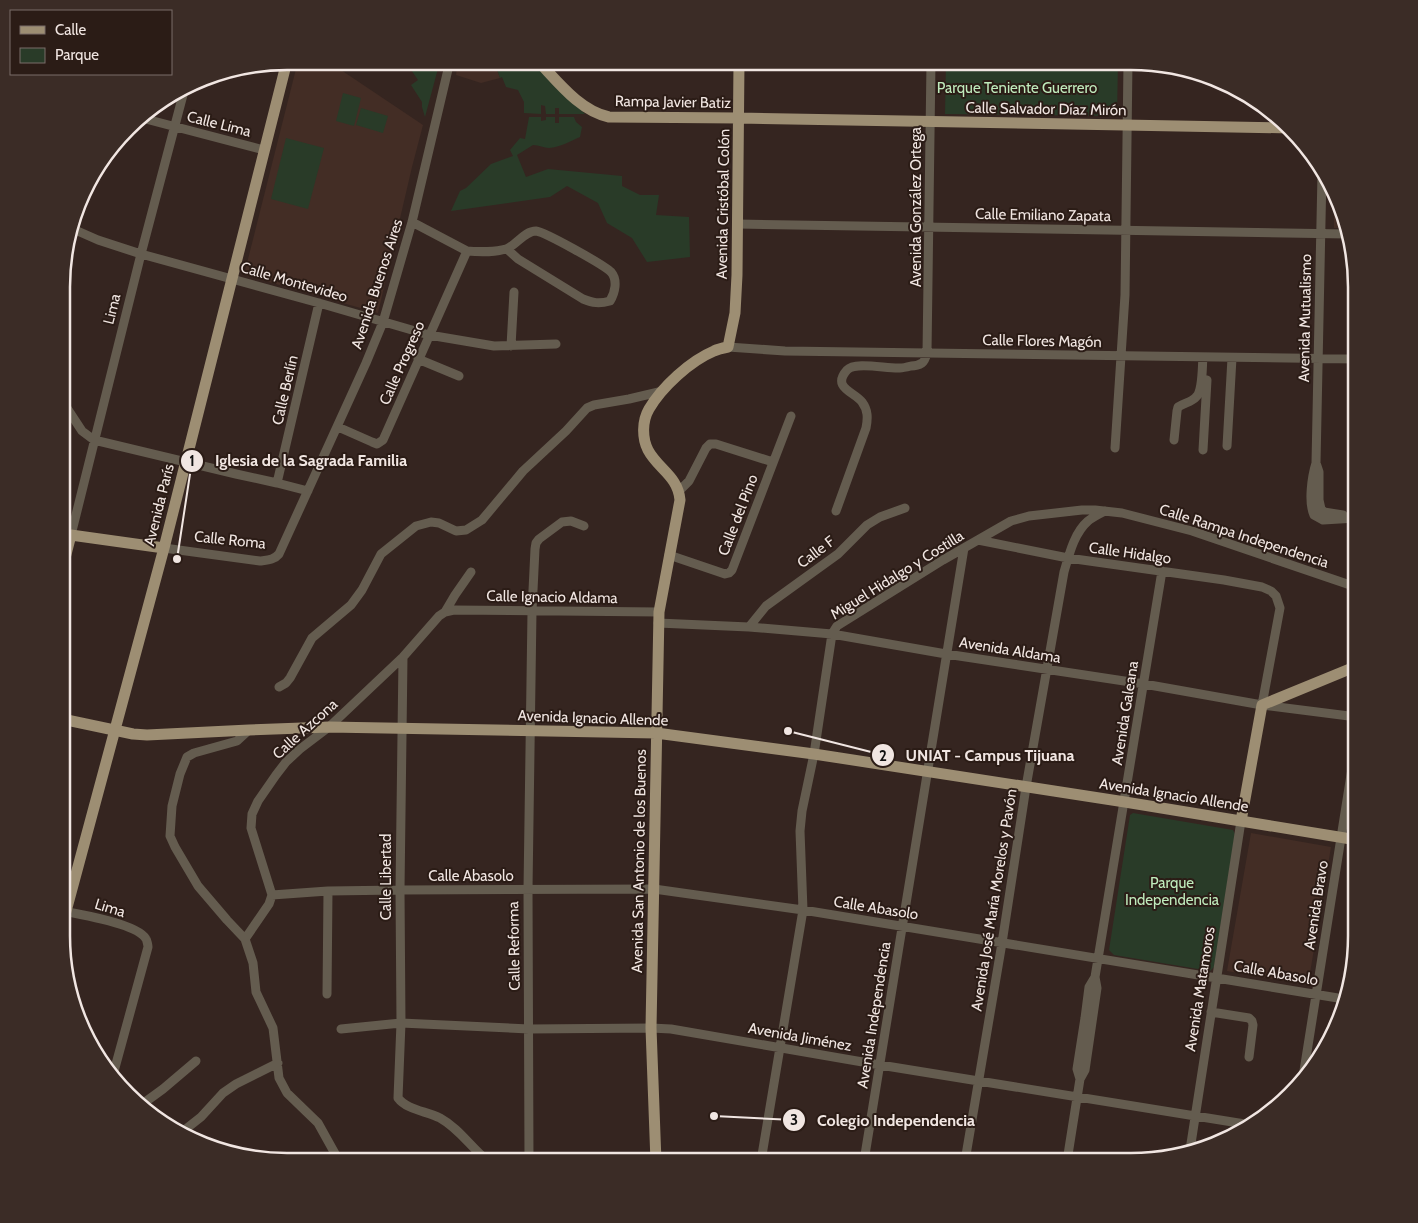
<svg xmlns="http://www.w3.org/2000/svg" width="1418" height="1223" viewBox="0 0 1418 1223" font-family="Cabin,sans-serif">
<rect width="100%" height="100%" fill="#352520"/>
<path fill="#432d25" d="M298,61H320L338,68L423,125L412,167L378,313L244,275Z
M458,61H494L500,78L481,83L456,75Z
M1334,192L1339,200L1346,228H1334Z
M1251,833L1331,847L1308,985L1227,971Z"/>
<path fill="#293b28" d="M405,61H440L425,117L422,107V102L411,85L418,80Z
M494,61H533L585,114H559V108H555V114H546L545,106L541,105V114L524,113V102L518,90L506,87L502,77L500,78Z
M946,62H1118L1117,116L945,114Z
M343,93L361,98L354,126L336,121Z
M361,108L388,116L383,133L356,125Z
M529,117H541V121L546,120V117H555V123H559V117H574L576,122L582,127L580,137C571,141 560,147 549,148C544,148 539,145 533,145L517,155L526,177L548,169L622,176V186L640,195H659L656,215L689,217L690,257L647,262L632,238L607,223L598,203L567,186L550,197L451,211L460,191L466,188L491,164L513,156L510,150L520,138L525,139Z
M286,138L324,148L308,209L271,199Z
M1133,813L1233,830L1235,834L1214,967L1210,971L1114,955L1109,950L1130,815Z"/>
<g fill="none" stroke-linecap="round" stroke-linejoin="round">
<path stroke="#645c4f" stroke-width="9" d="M138,117L264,150
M1322,173L1316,463C1312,476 1308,502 1314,515L1323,520L1356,518
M412,222L467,251C478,252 496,252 506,249C516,246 524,231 536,231C545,232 604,265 611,272C618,280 615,293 610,301C599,304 593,303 583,299L518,259L507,249
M738,224L1347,234
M73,229L98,240L141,254L319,303L429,335L494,346L556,344
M511,346L514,292
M728,347L785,351L1356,359
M418,359L459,376
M63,402L82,431L94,440L236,474L277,483L308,491
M338,427L372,442L377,444L383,440L467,251
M1174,440L1177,411L1178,407C1184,403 1192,402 1196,397C1203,391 1202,366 1203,357
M1227,446L1232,358
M1115,448L1125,295L1128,62
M1203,450L1207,380
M1316,463L1319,472V500L1321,509L1324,512L1343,515
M277,483L319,303
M679,491L689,481L706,448L710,444H716L773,462
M836,511L866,428C868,418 868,410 862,402C855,392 831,388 847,370C855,361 887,369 900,368C903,368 907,367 911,366C915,366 919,365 922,363C925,361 926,357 927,353L931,62
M63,534L71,535L141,254L184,91
M978,540L1068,558L1224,580L1262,587L1271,591L1276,596L1280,608L1262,705
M164,548L260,561C268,560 274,560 279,554L366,363L383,322L412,222L450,61
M669,555L725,574L729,573L732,570L791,416
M445,612L455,595L471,572
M658,623L749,627L832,634L946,654L1144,684L1262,705L1357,717
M749,627L766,606L838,554L867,525L880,517L905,508
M403,657L400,890L401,1023L398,1098C407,1110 426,1111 440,1118C460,1129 471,1148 489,1162
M279,687L286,683L290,678L312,638L351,605L362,590L381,554L416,526L431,522L439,523L456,531L466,530L482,520L523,471L566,431L587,408L594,405L629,399L663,391
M249,730L237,741L194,753L187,757L180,774L172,806L170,836L175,847L198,886L227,920L245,939L253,963L256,992L273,1028L279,1078L287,1093L318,1123L338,1159L342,1162
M272,895L328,891L400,890L654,889L803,910L1344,999
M272,895L251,828L252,814L258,801L276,775L286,762L300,749L329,727L403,657L439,616L445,612L454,610L659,612
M62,911C79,914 138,924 146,939C147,940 148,946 148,947L113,1075
M245,939L269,904L272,895
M327,994L328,891
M1211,1012L1249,1018L1252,1021L1253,1025L1249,1057
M341,1029L401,1023L529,1029L651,1028L671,1029L880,1065L1251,1125
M1303,1077L1357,737
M1080,1079L1077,1069L1085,1018L1089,987L1095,977
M141,1105L163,1089L196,1061
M182,1132L201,1117L223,1093L236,1084L278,1063
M1190,1150L1241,821
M761,1161L803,910L800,831L802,811L814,754L832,634L837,626L943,560L1011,521L1029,516L1082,510H1095L1122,513L1192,531L1356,587
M864,1161L964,548
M965,1161L1002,943L1026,787L1064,572C1069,555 1074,533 1088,521C1093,517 1099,514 1105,511
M1067,1161L1080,1079L1085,1070L1097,988L1095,977L1162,571
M529,1162L528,889L532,611L535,549L536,543L539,539L562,522L571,521L584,526"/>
<path stroke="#9d8e73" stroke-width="11" d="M538,61C558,82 580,111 609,117L739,118L1291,128
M63,566L71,535L164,548
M62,719L133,734L147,735L249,730L329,727L656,733L814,754L1125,802L1357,840
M1241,821L1262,705L1357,666
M62,926L164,548L287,61
M656,1162L651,1028L659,612L680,500C678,476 658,469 648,450C642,438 642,421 649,409C662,387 690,361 714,351C718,349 723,348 728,347L735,313L737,275L739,62"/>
</g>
<g text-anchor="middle" stroke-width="4" stroke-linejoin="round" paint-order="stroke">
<g font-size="15" fill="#bfebbc" stroke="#2b1c16">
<text x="1017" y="93">Parque Teniente Guerrero</text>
<text x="1172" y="888">Parque<tspan x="1172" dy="17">Independencia</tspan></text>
</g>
<g font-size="15" fill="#f1e6e2" stroke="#2b1c16">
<text transform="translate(673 102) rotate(1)" y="5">Rampa Javier Batiz</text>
<text transform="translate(1046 109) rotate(1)" y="5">Calle Salvador Díaz Mirón</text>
<text transform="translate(219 124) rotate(14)" y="5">Calle Lima</text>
<text transform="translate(723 204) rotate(-89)" y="5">Avenida Cristóbal Colón</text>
<text transform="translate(916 207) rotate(-90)" y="5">Avenida González Ortega</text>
<text transform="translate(1043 215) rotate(1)" y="5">Calle Emiliano Zapata</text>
<text transform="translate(294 282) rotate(16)" y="5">Calle Montevideo</text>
<text transform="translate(377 284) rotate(-72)" y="5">Avenida Buenos Aires</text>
<text transform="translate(112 309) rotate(-76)" y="5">Lima</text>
<text transform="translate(1305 318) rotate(-89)" y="5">Avenida Mutualismo</text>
<text transform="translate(1042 341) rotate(1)" y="5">Calle Flores Magón</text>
<text transform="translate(402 363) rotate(-66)" y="5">Calle Progreso</text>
<text transform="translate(285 390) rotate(-77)" y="5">Calle Berlín</text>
<text transform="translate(159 505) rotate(-76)" y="5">Avenida París</text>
<text transform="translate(738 515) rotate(-69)" y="5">Calle del Pino</text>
<text transform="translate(1244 536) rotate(18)" y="5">Calle Rampa Independencia</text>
<text transform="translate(230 540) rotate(6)" y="5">Calle Roma</text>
<text transform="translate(816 552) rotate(-37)" y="5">Calle F</text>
<text transform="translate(1130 553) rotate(8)" y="5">Calle Hidalgo</text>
<text transform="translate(897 575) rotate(-32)" y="5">Miguel Hidalgo y Costilla</text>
<text transform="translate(552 597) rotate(1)" y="5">Calle Ignacio Aldama</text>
<text transform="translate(1010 650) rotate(9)" y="5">Avenida Aldama</text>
<text transform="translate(1125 713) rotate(-81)" y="5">Avenida Galeana</text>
<text transform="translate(593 718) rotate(2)" y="5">Avenida Ignacio Allende</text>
<text transform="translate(305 729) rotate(-42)" y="5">Calle Azcona</text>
<text transform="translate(1174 795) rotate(9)" y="5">Avenida Ignacio Allende</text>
<text transform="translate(639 861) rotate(-89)" y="5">Avenida San Antonio de los Buenos</text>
<text x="471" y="881">Calle Abasolo</text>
<text transform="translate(386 877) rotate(-90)" y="5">Calle Libertad</text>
<text transform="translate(994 900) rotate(-81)" y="5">Avenida José María Morelos y Pavón</text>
<text transform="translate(1316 905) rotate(-81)" y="5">Avenida Bravo</text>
<text transform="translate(110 908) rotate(17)" y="5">Lima</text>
<text transform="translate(876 908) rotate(9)" y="5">Calle Abasolo</text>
<text transform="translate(514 946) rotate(-91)" y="5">Calle Reforma</text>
<text transform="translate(1276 973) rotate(10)" y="5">Calle Abasolo</text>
<text transform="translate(1200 989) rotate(-81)" y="5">Avenida Matamoros</text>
<text transform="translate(874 1015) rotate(-81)" y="5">Avenida Independencia</text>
<text transform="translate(800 1037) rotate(10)" y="5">Avenida Jiménez</text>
</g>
</g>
<path d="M0 0H1418V1223H0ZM287 70H1131A217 217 0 0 1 1348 287V936A217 217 0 0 1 1131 1153H287A217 217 0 0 1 70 936V287A217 217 0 0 1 287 70Z" fill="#3b2c26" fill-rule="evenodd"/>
<path fill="none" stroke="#f1e6e2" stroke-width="2.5" d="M287 70H1131A217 217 0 0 1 1348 287V936A217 217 0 0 1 1131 1153H287A217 217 0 0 1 70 936V287A217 217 0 0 1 287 70Z"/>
<path fill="none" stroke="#f1e6e2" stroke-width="2" d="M177 559L192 461M788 731L883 755M714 1116L794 1120"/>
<g fill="#f1e6e2" stroke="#2b1c16" stroke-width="2">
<circle cx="177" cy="559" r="5"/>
<circle cx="788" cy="731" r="5"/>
<circle cx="714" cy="1116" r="5"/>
<circle cx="192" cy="461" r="12"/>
<circle cx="883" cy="755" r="12"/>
<circle cx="794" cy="1120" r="12"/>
</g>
<g font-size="15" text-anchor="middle" font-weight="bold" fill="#111">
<text x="192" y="466">1</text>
<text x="883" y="761">2</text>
<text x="794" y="1125">3</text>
</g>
<g font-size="16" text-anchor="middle" font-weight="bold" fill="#f1e6e2" stroke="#2b1c16" stroke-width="4" stroke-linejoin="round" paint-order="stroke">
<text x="311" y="466">Iglesia de la Sagrada Familia</text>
<text x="990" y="761">UNIAT - Campus Tijuana</text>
<text x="896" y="1126">Colegio Independencia</text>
</g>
<rect x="10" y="10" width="162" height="65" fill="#2b1c16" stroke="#7a6d68"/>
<rect x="20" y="26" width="25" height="8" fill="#9d8e73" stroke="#7a6d68"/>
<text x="55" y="35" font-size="15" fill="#f1e6e2">Calle</text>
<rect x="20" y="48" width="25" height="15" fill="#293b28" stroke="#7a6d68"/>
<text x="55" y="60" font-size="15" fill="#f1e6e2">Parque</text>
</svg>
